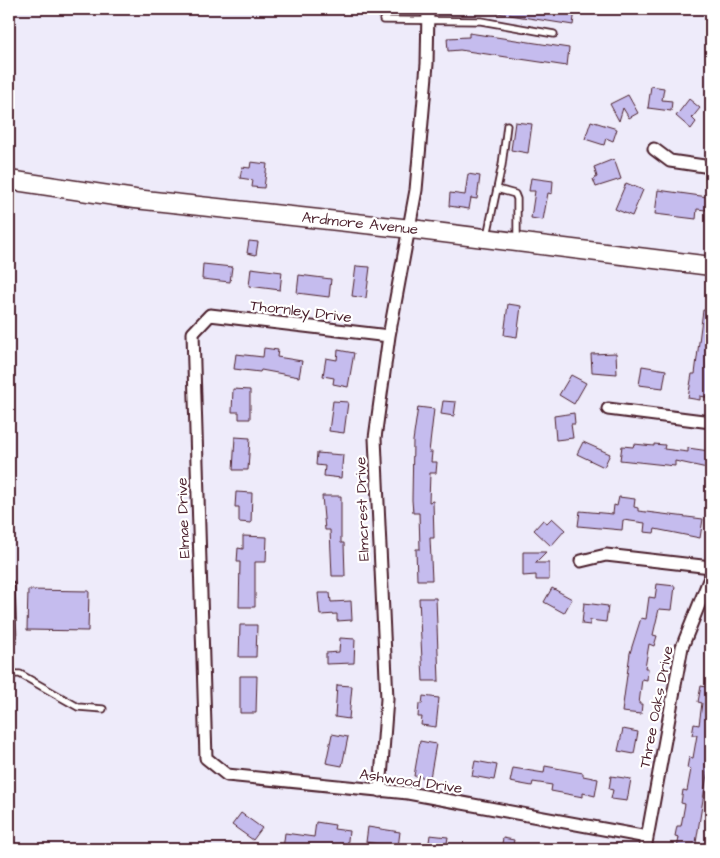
<svg xmlns="http://www.w3.org/2000/svg" width="720" height="858" viewBox="0 0 720 858" font-family="'Architects Daughter',sans-serif">
<rect width="100%" height="100%" fill="#eeebfa"/>
<filter id="ink" filterUnits="userSpaceOnUse"><feTurbulence type="fractalNoise" baseFrequency=".02" numOctaves="2"/><feDisplacementMap in="SourceGraphic" scale="10" xChannelSelector="R" yChannelSelector="G"/><feConvolveMatrix kernelMatrix="1 2 1 2 8 2 1 2 1" color-interpolation-filters="sRGB"/></filter>
<g filter="url(#ink)">
<path fill="#c5bcee" stroke="#4a1f2b" d="M497,9H575L573,25L497,13Z
M469,33L569,48L567,66L460,50L448,51L447,38L469,37Z
M651,86L664,88L662,100L672,101L671,111L648,108Z
M628,95L638,113L629,118L623,108L619,121L610,104Z
M689,99L700,108L692,118L696,122L691,129L676,116Z
M591,121L617,129L613,141L606,138L604,145L585,139Z
M515,122L532,124L528,153L511,150Z
M614,159L621,179L596,187L593,179L597,177L594,167Z
M251,162L267,164L264,188L252,187L253,180L240,178L242,167L250,168Z
M468,174L480,176L477,199L471,198L469,209L449,206L450,193L465,195Z
M531,178L553,181L552,194L548,193L543,220L531,218L535,191H529Z
M626,183L643,190L632,216L615,209Z
M658,190L708,197L706,210L697,209L696,219L655,214Z
M249,241L258,242L256,255L247,253Z
M203,264L232,267L230,282L202,279Z
M356,266L370,267L366,298L352,296Z
M251,268L282,272L280,290L249,286Z
M299,275L331,279L329,297L297,293Z
M508,304L521,306L517,337L504,335Z
M703,310L711,311V398L700,396V400L688,398L692,374H695Z
M264,348L278,350L277,357L302,361L299,377L261,370L260,372L234,369L236,354L263,357Z
M338,350L354,353L348,387L333,384L334,378L323,376L326,358L337,360Z
M616,353L617,374L592,372L591,354Z
M642,366L666,370L663,388L639,385Z
M571,375L586,383L574,404L559,395Z
M233,389L250,390V419H239V412H232Z
M333,401L348,402L344,433L329,431Z
M443,401L456,402L454,416L441,414Z
M418,407L434,409L429,452H432L431,462H437L436,473H430L429,502L433,501L434,538H430L432,580H417L416,549H420L419,513H413L412,500L413,441Z
M574,413L575,424H571L573,438L556,440L554,416Z
M235,437L250,438L248,470H233Z
M583,442L610,454L604,467L577,454Z
M634,444L654,446V444L665,445L664,449L688,452V448L709,451L707,468L675,461V466L620,460L622,446L633,447Z
M317,453L343,455L341,478L324,476L325,466L316,465Z
M236,492L252,493L251,523L239,522V507H235Z
M322,496H341V543H344L345,576H332L330,530H325Z
M619,497L635,499L634,507L638,508V511L703,519L700,538L655,529L654,533L644,532L645,523L623,520L622,530L578,526L580,511L613,514L614,505L617,506Z
M552,518L565,530L551,546L534,530L543,520L547,523Z
M243,536L267,537L266,562H255V607H239L240,562H237L238,548L243,549Z
M523,552H546L535,563H549V580H536V575L523,576Z
M657,584L675,586L672,610L659,609L653,635L657,636L654,646L649,644L645,668H648L647,680L642,679L639,704H642L641,714L622,712L630,653L641,618L646,619L649,597L655,598Z
M552,588L572,599L564,613L544,602Z
M28,590L89,591L88,631L27,630Z
M318,593H330L331,602L351,601L352,620L337,621V614L320,615Z
M419,598H436L439,681H423Z
M584,603L608,606L606,622L590,620V625L582,624Z
M240,625H257L256,657H239Z
M340,638L355,639L354,663L326,664V653L339,652Z
M240,676H257L256,713H240Z
M337,685L352,686L349,719L335,717Z
M701,686L711,688V750L695,849H677L679,837L675,836L677,826H681L685,804L681,803L683,790L687,791L691,769L687,768L689,757L693,758L697,735H692L694,724L699,725L702,703L698,702Z
M423,696L439,698L436,727L421,725L422,717H418L419,704H422Z
M623,729L638,732L634,754L618,751Z
M332,734L348,737L342,766L326,763Z
M420,741L436,744L430,778L414,776Z
M475,761L497,765L494,780L472,776Z
M545,766L583,773V776L598,779L595,796L583,793V797L551,791L552,785L533,782L532,786L510,782L513,768L544,773Z
M611,776L631,779L627,801L611,799L613,790L609,789Z
M241,813L262,828L253,840L232,825Z
M316,822L335,825L334,829L349,831L347,849H283L285,833L314,837Z
M368,827L400,832L398,847L366,842Z
M430,835L448,837L446,849H428Z
M503,838L514,840L512,849H501Z"/>
<g fill="none" stroke-linecap="round" stroke-linejoin="round">
<defs>
<path id="lane" d="M383,20L481,21L554,34
M497,189L515,194L517,199V240
M487,236L502,165L507,125
M9,585H11L13,641H9
M9,674H20L78,707L103,709"/>
<path id="street" d="M654,149L670,161L711,167
M389,336L210,315L193,333L206,758L227,775L408,793L647,837
M608,409L711,422
M581,561L606,555L711,567
M380,791L387,699L375,438L389,336L416,190L427,64L428,9
M645,849L682,647L711,575"/>
<path id="primary" d="M9,180L135,199L411,229L711,266"/>
</defs>
<use href="#lane" stroke="#4a1f2b" stroke-width="9"/>
<use href="#street" stroke="#4a1f2b" stroke-width="15"/>
<use href="#primary" stroke="#4a1f2b" stroke-width="21"/>
<use href="#lane" stroke="#fff" stroke-width="5.5"/>
<use href="#street" stroke="#fff" stroke-width="11"/>
<use href="#primary" stroke="#fff" stroke-width="18"/>
</g>
</g>
<g text-anchor="middle" stroke-width="4.5" stroke-linejoin="round" paint-order="stroke">
<g font-size="15" fill="#4a1f2b" stroke="#fff">
<text transform="translate(360 223) rotate(6)" y="5">Ardmore Avenue</text>
<text transform="translate(301 311) rotate(7)" y="5">Thornley Drive</text>
<text transform="translate(362 509) rotate(-92)" y="5">Elmcrest Drive</text>
<text transform="translate(183 518) rotate(-92)" y="5">Elmae Drive</text>
<text transform="translate(656 707) rotate(-79)" y="5">Three Oaks Drive</text>
<text transform="translate(411 781) rotate(8)" y="5">Ashwood Drive</text>
</g>
</g>
<rect width="720" height="858" fill="none" stroke="#fff" stroke-width="30"/>
<rect x="15" y="15" width="690" height="828" fill="none" stroke="#4a1f2b" stroke-width="2" filter="url(#ink)"/>
</svg>
